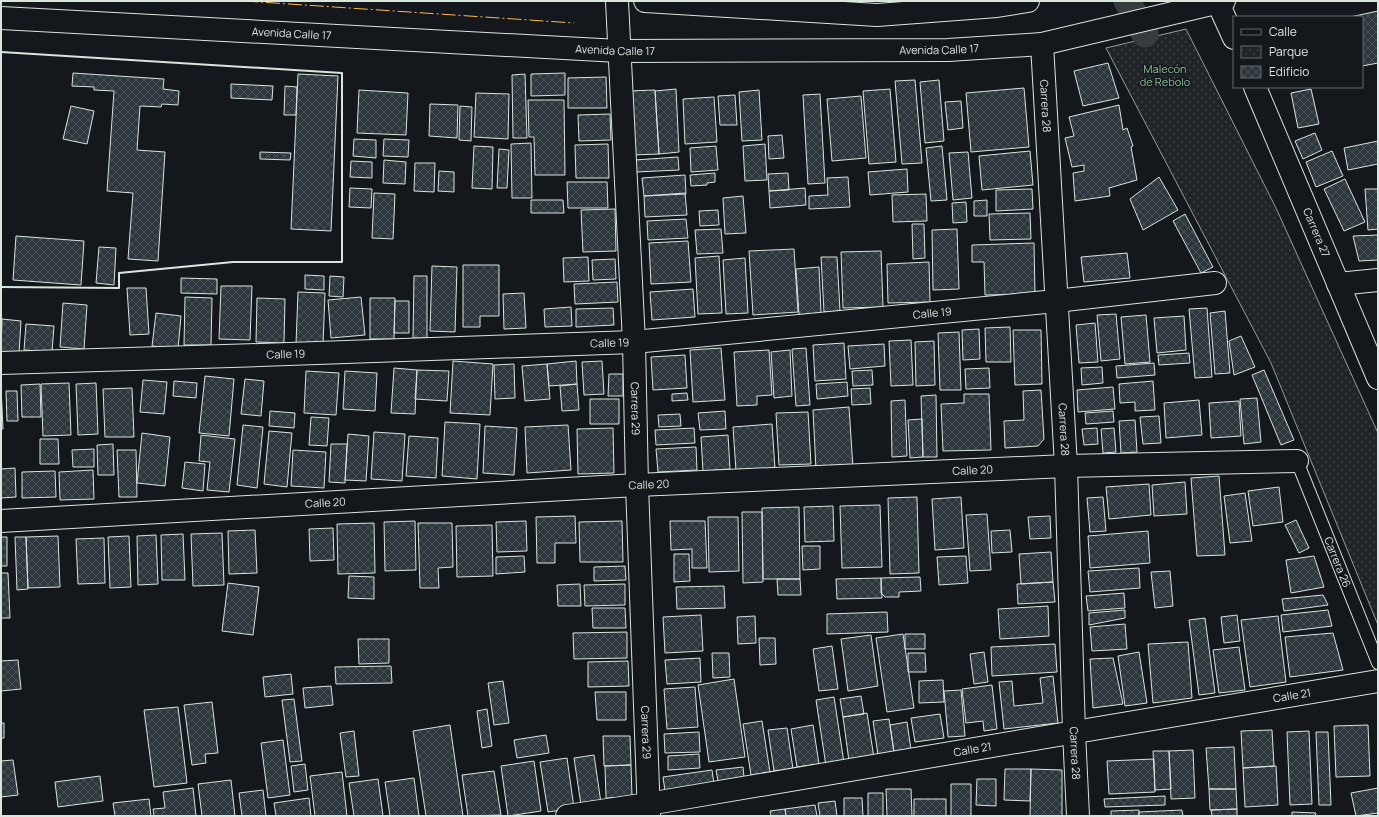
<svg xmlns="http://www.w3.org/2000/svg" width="1379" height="817" viewBox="0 0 1379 817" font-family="Manrope,sans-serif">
<defs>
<pattern id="park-dots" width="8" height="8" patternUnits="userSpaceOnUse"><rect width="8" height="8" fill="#202428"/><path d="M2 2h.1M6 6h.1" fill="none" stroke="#404447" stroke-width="1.8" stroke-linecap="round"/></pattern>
<pattern id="building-cross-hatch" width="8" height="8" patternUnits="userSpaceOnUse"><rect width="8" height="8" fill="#2c363c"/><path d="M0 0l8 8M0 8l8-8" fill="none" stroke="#4a5358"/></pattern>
</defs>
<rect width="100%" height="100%" fill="#14181c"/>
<path fill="url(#park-dots)" stroke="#939e99" d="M1186,29L1276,208L1378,433V625L1271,363L1106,48Z"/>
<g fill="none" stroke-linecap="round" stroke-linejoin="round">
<path stroke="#363b3e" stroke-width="27" d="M1127,1L1145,34"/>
</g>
<path fill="url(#building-cross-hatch)" stroke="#d8e6dc" d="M1378,11V63L1362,66V17H1350Z
M1108,63L1119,98L1083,106L1074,71Z
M73,73L164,79L163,89L179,91L178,105L162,104L161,107L140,106L137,150L165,152L158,261L128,259L133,193L107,191L114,91L94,90V87L72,86Z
M565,73V95L531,96V74Z
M298,74L338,76L331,231L291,229Z
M525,74L527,138H513L512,75Z
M606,77L607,108H568V78Z
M915,80L922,163L902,164L895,81Z
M939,80L944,141L925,143L920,82Z
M231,84L273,86L272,100L231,98Z
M285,86L297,87L296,115H284Z
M1024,88L1029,147L971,152L966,93Z
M676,89L679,152L659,154L655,91Z
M890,89L896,162L869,164L863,91Z
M1311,89L1319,124L1298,128L1291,93Z
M359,90L408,93L406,135L357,133Z
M655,90L659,154L632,155L628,91Z
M759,90L762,140L742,141L739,92Z
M476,93L509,94L508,139L474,137Z
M820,94L825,183L808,184L803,95Z
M735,95L737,125H720L718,96Z
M861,96L866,158L832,161L827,99Z
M714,97L717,142L685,144L683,99Z
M528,100H564L565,175H535L534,137H529Z
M961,101L963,128L948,130L945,102Z
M430,104L458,105L457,138L429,136Z
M1119,105L1123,130L1127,128L1133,146L1131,147L1137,180L1109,188L1110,196L1075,201L1073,173L1084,171V165L1072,167L1065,138L1074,136L1069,117Z
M71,106L94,111L87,144L63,139Z
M460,106L472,107L471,141L459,140Z
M610,114L611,140L579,141L578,115Z
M1315,133L1322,150L1303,159L1295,141Z
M782,135L784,158L769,159L768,136Z
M354,139L376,140V158L353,156Z
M384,139L409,140L408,157L383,156Z
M1378,141V164L1348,170L1344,148Z
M531,143L532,198H512L511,144Z
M608,144L609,178H576L575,145Z
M765,144L767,180L745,181L743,146Z
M474,146L493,147L492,189L472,188Z
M716,146L718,170L691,172L690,148Z
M942,146L947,200L931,201L926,148Z
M499,149L509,150L507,188H497Z
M1030,151L1033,185L982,190L979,156Z
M1332,151L1343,176L1316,187L1306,162Z
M260,152L291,153L290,160L260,159Z
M968,152L972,198L953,200L949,153Z
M678,157L679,170L636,172L635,160Z
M384,160L406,162L405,184L383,183Z
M351,161L372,162V178L350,177Z
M415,163H435L434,192L414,191Z
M907,169L908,192L870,195L868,172Z
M439,171L454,172V192L438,191Z
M715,173V182L707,183V185L691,186L690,175Z
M788,173L789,190L769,191L768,174Z
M685,175L686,194L644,196L642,178Z
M848,177L850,207L809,209V196L828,195L827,178Z
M1159,177L1178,210L1143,230L1130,199Z
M1345,179L1365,222L1344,231L1324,189Z
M567,182H607L608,208H568Z
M350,188L372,189L371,208L349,207Z
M805,188L806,205L770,208L769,191Z
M1032,189L1033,209L996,211V190Z
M1365,189H1378V229L1368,230Z
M374,193L395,194L393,239L372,238Z
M685,193L687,215L645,217L644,196Z
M926,194L927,221L893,222L892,195Z
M743,196L746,233L725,234L723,198Z
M531,200H563L564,213H531Z
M987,200V216H974V201Z
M966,202L967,222L953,223L952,203Z
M615,209L616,251L583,252L581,210Z
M718,210L719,225L700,226L699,211Z
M1030,213L1031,239L990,240L989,214Z
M1185,214L1213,267L1201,273L1173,221Z
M686,219L688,238L648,240L647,221Z
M912,224H924L925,258L913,259Z
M721,229L723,253L697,254L695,230Z
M957,229L959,289L933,290L932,230Z
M1378,235V260L1359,261L1353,236Z
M16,236L84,241L81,285L13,280Z
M688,241L691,282L651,284L649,243Z
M1034,243L1035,294L985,295L984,262H972V245Z
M99,247L116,248L114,285L96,283Z
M794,249L798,312L753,315L749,251Z
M881,251L883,307L843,308L841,252Z
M1127,253L1130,278L1084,282L1081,257Z
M719,256L722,313L698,314L695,258Z
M588,257L589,281L564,282L563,258Z
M821,257H837L840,311L824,312Z
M745,258L748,313L726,314L723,260Z
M615,259L616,279L593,280L592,260Z
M929,262L930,302L888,303L887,264Z
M463,265H499V316H480V327H463Z
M432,266L457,267L455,332L430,331Z
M819,267L821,313L799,315L796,269Z
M305,275L324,276V290L305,289Z
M330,276L344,277L343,297L329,296Z
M414,276H427V338H413Z
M181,278L217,279V294L181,293Z
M617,282L618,302L575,304L574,284Z
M221,286H252L250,340L219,339Z
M127,288H146L149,334L130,335Z
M693,289L695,317L652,320L650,292Z
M298,292L325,293L323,345L296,344Z
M524,293L526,328L504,329L503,294Z
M185,297L212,298L211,345H184Z
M361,297L365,335L331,338L328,300Z
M257,298L285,299L284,343L256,342Z
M370,298H395L394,339H370Z
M395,301H409V333H394Z
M63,303L87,305L84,349L60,347Z
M571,307L572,326L545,327L544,309Z
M613,308L614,325L576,327V309Z
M1207,308L1212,377L1195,378L1189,309Z
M1225,311L1230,373L1215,374L1210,313Z
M156,313L181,316L178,349L152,346Z
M1116,314L1120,359L1101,361L1097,315Z
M1146,315L1150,362L1125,364L1121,317Z
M1184,316L1186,350L1157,353L1154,318Z
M2,319L21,321L19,354L1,352Z
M1095,323L1098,362L1079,363L1076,325Z
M26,324L54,326L52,352L24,350Z
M1010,327L1011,362H986L985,328Z
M979,329L980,359L963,360L962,330Z
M1013,330H1041L1042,384L1015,385Z
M959,332L961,390H940L938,333Z
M1241,336L1255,367L1234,375L1229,341Z
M911,340L913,385L891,386L889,341Z
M934,341L935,385L916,386L915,342Z
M844,343L846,379L815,381L813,345Z
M884,344L885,366L850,369L848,346Z
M721,348L725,400L693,402L690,350Z
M806,348L810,405L796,406L792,349Z
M769,350L772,395L757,396V405L737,406L734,352Z
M790,350L792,396L774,398L771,352Z
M1189,353L1190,363L1159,365L1158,355Z
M685,355L687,388L653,390L651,357Z
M453,361L493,364L490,415L450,413Z
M576,361L577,384L549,386L547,364Z
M602,361L604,394L584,395L582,362Z
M1154,363L1155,375L1117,378L1116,366Z
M514,364L515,398L495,399L494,365Z
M547,364L550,399L525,401L522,366Z
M1102,367L1103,383L1082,385L1081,368Z
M394,368L417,370L415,414L391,413Z
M989,368L990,388L966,389L965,369Z
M417,370L449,371L447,401L415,399Z
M872,370L873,385L853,386L852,371Z
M1264,370L1294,440L1281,445L1252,375Z
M306,371L339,373L336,415L304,413Z
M345,371L377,373L375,411L343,409Z
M609,374H623V396H608Z
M205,376L234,379L229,436L199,433Z
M245,379L264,381L261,416L241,414Z
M143,380L167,382L164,414L140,412Z
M174,381L197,383L196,398L173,396Z
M1153,381L1155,410L1135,411V402L1120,403L1119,384Z
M847,382L848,396L817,399L816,384Z
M69,383L71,435L43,436L41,384Z
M96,383L98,434L78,435L76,384Z
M40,384L41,417H22L21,385Z
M577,384L579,410L562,411L560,386Z
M1,387L3,429H1Z
M1113,387L1115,409L1078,412L1077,390Z
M132,388L134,437H105L103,389Z
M870,388L871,404L852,405L851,389Z
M1041,390L1044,439L1038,446L1005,448L1004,421L1024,420L1023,391Z
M6,391H17L18,421H7Z
M687,393L688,400L672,401V394Z
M964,394H989L991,450L943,451L941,404L964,403Z
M936,395L937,457H923L921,396Z
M1257,398L1261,442L1244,444L1240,399Z
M590,399H619V424H590Z
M905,400L907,456L892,457L891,401Z
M1199,400L1202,435L1166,438L1164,403Z
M1239,401L1241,436L1211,438L1209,403Z
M849,407L853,468L816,470L813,410Z
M270,411L295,413L294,428L269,426Z
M725,411L726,429L700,430L698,413Z
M1113,411L1114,422L1086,424L1085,413Z
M808,412L811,464L779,465L776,413Z
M680,414L681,426L659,427L658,415Z
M1159,416L1161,443L1143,444L1140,417Z
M311,417L329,418L327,446L309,445Z
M922,419L923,457L910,458L908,420Z
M1135,420L1137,452L1121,453L1119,421Z
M445,422L480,424L477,479L442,476Z
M772,424L775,469L736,471L733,427Z
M243,425L263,427L257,488L237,485Z
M568,425L571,470L527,473L525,427Z
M485,426L517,428L514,475L483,473Z
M613,428L614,473L578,474L577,429Z
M694,428L695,443L656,445L655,430Z
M1097,428L1098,444L1084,445L1082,429Z
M1114,428L1116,452L1103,453L1101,429Z
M269,431L292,433L287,487L264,484Z
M374,432L405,434L402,481L371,479Z
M142,433L170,437L165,486L137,483Z
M348,434L369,436L366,481L345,480Z
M201,435L235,439L229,492L207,490L210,462L199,461Z
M728,435L730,469L703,471L701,437Z
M409,436L438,438L436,478L406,476Z
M40,439H58L59,464H40Z
M113,444L114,475H98L97,445Z
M331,444H347L345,483L329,482Z
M696,447L697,470L658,472L656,449Z
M94,449V467H73L72,450Z
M117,450H136L137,497H119Z
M293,450L326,452L324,488L291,486Z
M185,462L205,464L203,491L182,488Z
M15,468L16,497L1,498V469Z
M93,470L94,499L60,500L59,472Z
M55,471L56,497L22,498V472Z
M1219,476L1225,555L1197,556L1191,478Z
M1185,482L1187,514L1154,516L1152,485Z
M1149,484L1151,515L1109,519L1106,487Z
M1279,487L1283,522L1253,526L1248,491Z
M1245,493L1252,541L1230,543L1224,496Z
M917,497L919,573L890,574L888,498Z
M961,497L964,548L935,550L932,499Z
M1103,497L1106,531L1090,532L1087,498Z
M880,505L882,567L842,568L840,506Z
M833,506L834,541L805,542L804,507Z
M799,507L800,579H763L762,508Z
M742,512H762L763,582L743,583Z
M987,514L991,570L970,571L966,515Z
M575,516L576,543H555V563H537L536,517Z
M1050,516L1051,538L1030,539L1028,517Z
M708,517H738L739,571L709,572Z
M1296,520L1309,548L1299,553L1285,525Z
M415,521L416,570L385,571L384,522Z
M526,521L527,551L497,552L496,522Z
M622,521L623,562H580L579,522Z
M670,521H705L707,568H692V549L671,550Z
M374,523L375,573L338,574L337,524Z
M418,523H452L453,567L438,568L439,588H420Z
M492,525L493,576L457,577L456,526Z
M333,528L334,560L310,561L309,529Z
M255,530L257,573L229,574L228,531Z
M1010,530L1012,552L992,553L991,531Z
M1148,531L1150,563L1090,568L1088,536Z
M222,533L224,585L193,586L191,534Z
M183,534L185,580H162L161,535Z
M156,535L158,584L138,585L137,536Z
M58,536L60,587L28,588L26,537Z
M129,536L131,587L110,588L108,537Z
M1,537H7V566H1Z
M15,537H26L28,589L17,590Z
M104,538L105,583L78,584L76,539Z
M802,546H820V569L803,570Z
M1051,552L1053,582L1021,584L1019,554Z
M674,554H689L690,581L674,582Z
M524,556L525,572L496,574V557Z
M966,556L968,583L939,585L937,557Z
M1314,556L1324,587L1291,593L1286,560Z
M625,566L626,580L594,581V567Z
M1139,568L1140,588L1090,592L1088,571Z
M1170,571L1173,606L1155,608L1151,572Z
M1,573H8L10,618H1Z
M349,576L374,577V599L348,598Z
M920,577L921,591L899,592V597H885L881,593V578Z
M881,578L882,598L837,599L836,579Z
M777,579H800L801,595H778Z
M1053,582L1055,602L1018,604L1017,584Z
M228,583L259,587L253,635L222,631Z
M580,584L581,606H558L557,585Z
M625,584V605L585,606L584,585Z
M724,586L725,608L677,609L676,587Z
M1124,593L1125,608L1088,611L1086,596Z
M1323,595L1328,605L1284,611L1282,599Z
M1048,606L1049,636L1000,639L998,609Z
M592,608H625L626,628H593Z
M1125,610V618L1089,625V613Z
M1328,610L1332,626L1283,632L1281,615Z
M887,612L888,632L827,634V614Z
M701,615L703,651L665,653L663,617Z
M1237,615L1240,641L1224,643L1221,617Z
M755,616L756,643L738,644L737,617Z
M1278,616L1286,682L1250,687L1241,620Z
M1205,618L1215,693L1199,695L1189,620Z
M1125,624L1127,649L1092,651L1090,627Z
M627,632V658L574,659L573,633Z
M1333,633L1343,670L1290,677L1285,637Z
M903,634L914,708L887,712L876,638Z
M905,634H925V649H905Z
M871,635L878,686L848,691L841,639Z
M759,638H775L776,664L760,665Z
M358,639H389V663L359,664Z
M1188,642L1192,698L1153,703L1148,644Z
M1055,644L1057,672L992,676L991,647Z
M832,646L838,689L819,691L813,649Z
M1239,647L1245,690L1219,693L1213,650Z
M984,652L988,682L974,684L970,654Z
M1139,652L1147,703L1125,706L1118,656Z
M712,653H729L730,677L713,678Z
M908,653H925L926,672H908Z
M700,658L701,682L667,684L665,660Z
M1113,658L1123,704L1093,708L1090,659Z
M18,660L21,689L1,691V661Z
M628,661L629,686L588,687V662Z
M391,666L392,683L336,684L335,667Z
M291,674L293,694L265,697L263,677Z
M1053,676L1058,723L1004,729L999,682L1012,681L1014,706L1043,703L1040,678Z
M734,679L745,757L709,762L698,685Z
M943,680L944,702L919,703V681Z
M503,681L509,723L494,725L488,683Z
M992,685L997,729L984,731L983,721L966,723L962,689Z
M331,686L333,705L305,708L303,688Z
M695,687L698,727L667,729L664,689Z
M961,690L965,736L948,737L944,691Z
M595,692H626V720H597Z
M861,696L864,714L843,717L840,699Z
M834,697L844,763L826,766L816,700Z
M294,699L302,761L290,762L282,700Z
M212,702L218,753L205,754L206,763L192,765L184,705Z
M178,707L187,783L154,787L144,710Z
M487,709L492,746L482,748L477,711Z
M867,713L874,758L849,761L843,717Z
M940,714L944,738L915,742L911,718Z
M889,719L894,752L878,755L873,721Z
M762,721L770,772L751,775L743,724Z
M907,722L911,750L894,752L890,725Z
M1,723H4V738H1Z
M450,725L463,816H426L413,731Z
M813,725L819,764L797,767L791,729Z
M1368,725L1370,776L1336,777L1334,726Z
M787,728L793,769L774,771L768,730Z
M1272,730L1274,766L1243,768L1241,731Z
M354,731L359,776L346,777L340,733Z
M1309,731L1312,804L1290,805L1287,732Z
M699,732L700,752L665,753L664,734Z
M1316,732H1328L1331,805H1319Z
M546,735L549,753L517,758L514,740Z
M603,736H630L631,765L604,766Z
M283,740L290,795L268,798L261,743Z
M1234,747L1236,789H1209L1206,748Z
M1193,750L1195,798L1171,799L1169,751Z
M1153,751H1169L1171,789L1155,790Z
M699,754L700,768L668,770V756Z
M594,755L601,803L581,805L574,758Z
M567,758L574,808L548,812L540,762Z
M1154,759L1155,792L1109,794L1107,761Z
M13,760L18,795L1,797V761Z
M534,761L541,811L508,816L501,766Z
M305,764L308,790L294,792L291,766Z
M631,765L632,797L606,798L605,766Z
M1276,766L1278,805L1245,807L1243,768Z
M743,767L744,777L718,781L716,770Z
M1005,769H1031L1030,801L1004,800Z
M1031,769L1062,770V816H1030Z
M712,770L714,784L665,791L663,777Z
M494,771L501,815L468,816L462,775Z
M342,772L347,816H315L310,776Z
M100,776L103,801L58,807L55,782Z
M414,778L419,816H390L385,782Z
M378,779L383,816H354L349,783Z
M977,779H996V806L976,805Z
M231,780L235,816H202L198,784Z
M951,784H971V816H951Z
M193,788L196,816H154L153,809L165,808L163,792Z
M1378,788V813L1356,816L1351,793Z
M886,789H911L912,816H887Z
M1209,789H1236L1237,809L1210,810Z
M263,790L266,816H242L239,793Z
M868,793H883V816H868Z
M1165,796V805L1105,807L1104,799Z
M309,798L311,816H276L274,803Z
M844,798H862L863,816H844Z
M149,799L151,816H115L113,803Z
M914,799H946V816H914Z
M835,801L837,816H820L818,803Z
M815,805L817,816H786L785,809Z
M785,809L786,816H771L770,811Z
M1237,809V816H1212L1211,810Z
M1139,810V816H1111V811Z
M1182,810L1183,816H1139V812Z
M1292,812L1316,813L1315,816H1292Z"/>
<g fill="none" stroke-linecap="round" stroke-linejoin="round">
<defs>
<g id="lane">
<path id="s1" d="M1297,461L1378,663"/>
</g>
<g id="street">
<path id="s2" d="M617,1L634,342L637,485L649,816"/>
<path d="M1338,284L1378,280"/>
<path id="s3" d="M1,363L260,355L634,342L1056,301L1215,283"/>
<path id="s4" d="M1,521L637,485L1066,466L1297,461"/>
<path id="s5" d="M567,816L648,804L1378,681"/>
</g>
<g id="secondary">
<path d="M645,1L877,15L997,6L1028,1"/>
<path d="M1218,3L1234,38"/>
<path id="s6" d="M1,18L619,51L948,50L1042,44L1224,1"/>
<path id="s7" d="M1042,44L1066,466L1074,732L1078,816"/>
<path id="s8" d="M1255,87L1378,378"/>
</g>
</defs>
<use href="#lane" stroke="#d8e6dc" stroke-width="14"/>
<use href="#street" stroke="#d8e6dc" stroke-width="24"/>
<use href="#secondary" stroke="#d8e6dc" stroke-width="24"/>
<use href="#lane" stroke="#14181c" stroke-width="12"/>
<use href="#street" stroke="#14181c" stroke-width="22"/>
<use href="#secondary" stroke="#14181c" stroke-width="22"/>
<path stroke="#d8e6dc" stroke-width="2" d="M1,52L342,73V262H233L119,273V288L1,287"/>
<path stroke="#ffb74d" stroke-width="1" stroke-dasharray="14 3 2 3" stroke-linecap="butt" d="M244,1L574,23"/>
</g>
<g text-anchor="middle" stroke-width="3" stroke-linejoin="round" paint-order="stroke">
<g font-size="11" fill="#d8e6dc" stroke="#14181c">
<text dy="4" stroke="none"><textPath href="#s6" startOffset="291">Avenida Calle 17</textPath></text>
<text dy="4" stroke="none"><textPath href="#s6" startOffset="615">Avenida Calle 17</textPath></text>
<text dy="4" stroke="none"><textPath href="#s6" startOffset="939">Avenida Calle 17</textPath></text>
<text dy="4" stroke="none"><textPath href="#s7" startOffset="62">Carrera 28</textPath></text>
<text dy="4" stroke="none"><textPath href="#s8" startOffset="158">Carrera 27</textPath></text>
<text dy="4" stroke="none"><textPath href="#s3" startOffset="933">Calle 19</textPath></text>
<text dy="4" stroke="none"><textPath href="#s3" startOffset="609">Calle 19</textPath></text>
<text dy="4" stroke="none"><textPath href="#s3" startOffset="285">Calle 19</textPath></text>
<text dy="4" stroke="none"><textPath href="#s2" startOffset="408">Carrera 29</textPath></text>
<text dy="4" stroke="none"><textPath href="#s7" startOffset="386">Carrera 28</textPath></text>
<text dy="4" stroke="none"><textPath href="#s4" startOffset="973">Calle 20</textPath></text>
<text dy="4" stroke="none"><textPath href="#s4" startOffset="649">Calle 20</textPath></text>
<text dy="4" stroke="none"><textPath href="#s4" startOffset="325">Calle 20</textPath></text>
<text dy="4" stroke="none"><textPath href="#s1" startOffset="109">Carrera 26</textPath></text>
<text dy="4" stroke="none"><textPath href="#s5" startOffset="735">Calle 21</textPath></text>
<text dy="4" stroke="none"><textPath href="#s2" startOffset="732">Carrera 29</textPath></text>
<text dy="4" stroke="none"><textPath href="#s5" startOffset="411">Calle 21</textPath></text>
<text dy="4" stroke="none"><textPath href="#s7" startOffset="710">Carrera 28</textPath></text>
</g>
<g font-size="11" fill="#8ac095" stroke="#14181c">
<text x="1165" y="73">Malecón<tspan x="1165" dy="13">de Rebolo</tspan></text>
</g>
</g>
<rect width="1379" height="817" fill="none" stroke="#d8e6dc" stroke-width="4"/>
<rect x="1233" y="16" width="130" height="72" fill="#14181c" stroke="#626a69"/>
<rect x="1241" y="29" width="20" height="6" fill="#14181c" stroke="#626a69"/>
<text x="1269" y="36" font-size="12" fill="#d8e6dc">Calle</text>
<rect x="1241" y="46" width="20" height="12" fill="url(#park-dots)" stroke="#626a69"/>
<text x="1269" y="56" font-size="12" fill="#d8e6dc">Parque</text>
<rect x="1241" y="66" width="20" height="12" fill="url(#building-cross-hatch)" stroke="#626a69"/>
<text x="1269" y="76" font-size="12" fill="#d8e6dc">Edificio</text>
</svg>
